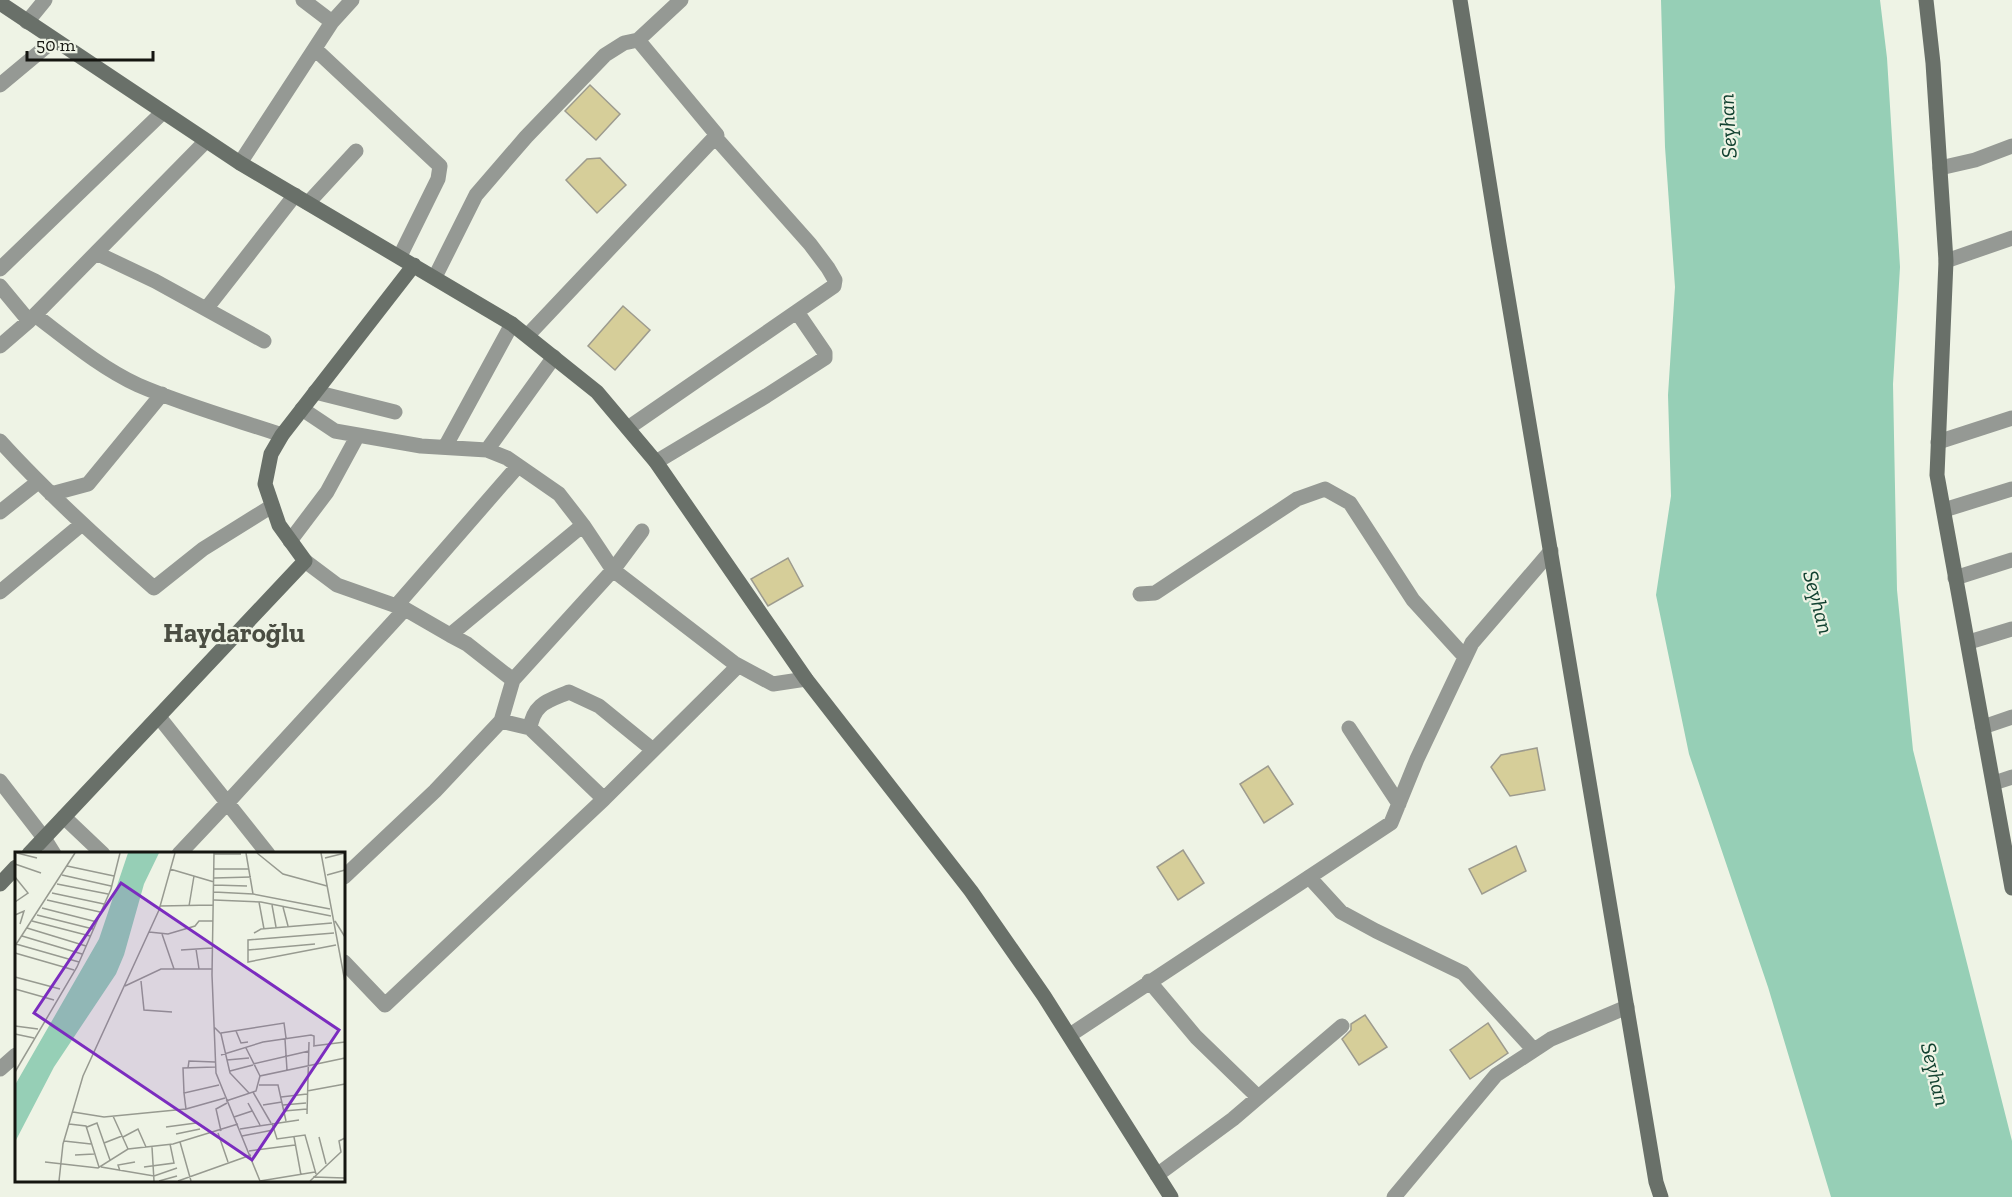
<svg xmlns="http://www.w3.org/2000/svg" width="2012" height="1197" viewBox="0 0 2012 1197" font-family="'Zilla Slab',serif">
<rect width="100%" height="100%" fill="#eef3e5"/>
<path fill="#96cfb6" d="M1661,0H1880L1887,58L1900,267L1893,384L1897,590L1913,750L2012,1141V1197H1831L1768,987L1689,754L1656,595L1671,496L1668,395L1675,287L1665,147Z"/>
<path fill="#d6ce99" stroke="#9d9b8e" stroke-width="1.5" d="M590,85L620,114L596,140L565,111Z
M600,158L626,185L597,213L566,180L587,159Z
M623,306L650,330L615,370L588,346Z
M788,558L803,586L768,606L751,579Z
M1537,748L1545,790L1510,796L1491,767L1501,755Z
M1268,766L1293,804L1264,823L1240,784Z
M1516,846L1526,871L1482,894L1469,869Z
M1183,850L1204,883L1178,900L1157,867Z
M1365,1015L1387,1047L1359,1065L1342,1039L1351,1030V1024Z
M1488,1023L1508,1053L1470,1079L1450,1050Z"/>
<g fill="none" stroke-linecap="round" stroke-linejoin="round">
<path stroke="#959994" stroke-width="15" d="M303,0L332,22
M27,22L45,0
M638,40L681,0
M315,49L440,166L438,179L400,256
M0,85L54,40
M240,163L332,22L352,0
M1940,168L1975,160L2012,146
M308,203L356,151
M96,253L155,281L264,341
M1946,261L2012,238
M0,269L163,112
M435,277L476,195L526,137L605,55L624,43L638,40L717,135L528,335
M0,286L29,321
M206,309L295,195
M35,315C68,340 101,368 138,385C184,405 234,419 282,435
M0,346L29,321L206,141
M315,392L395,412
M302,409L335,431L421,446L487,450L507,458L559,494L583,525L613,570L734,663L773,684L806,679
M628,428L834,286L835,280L828,268L810,244L715,137
M0,441C48,494 100,541 154,588L203,549L272,506
M1938,442L2012,418
M445,447L512,324
M487,450L554,357
M656,462L766,396L825,358V353L797,312
M51,494L88,484L162,394
M1944,510L2012,489
M0,512L38,482
M290,541L327,492L358,435
M305,561L337,585L405,609L450,635L467,644L513,680
M1955,578L2012,560
M0,592L82,524
M1140,594L1155,593L1297,499L1325,489L1350,503L1413,600L1465,657
M396,606L518,466
M450,635L583,525
M1969,642L2012,629
M159,717L268,854
M501,721L530,728L604,799
M1983,727L2012,717
M530,728C534,703 548,701 569,692L599,706L653,750
M1349,728L1399,804
M0,781L44,838L54,854
M1994,783L2012,777
M64,817L103,854
M179,854L228,802L405,609
M344,877L435,791L501,721L513,680L613,570L642,531
M1309,877L1341,912L1376,931L1463,973L1534,1050
M344,962L385,1005L604,799L738,666
M1149,981L1196,1037L1258,1097
M1070,1035L1391,823L1417,759L1472,643L1551,551
M0,1069L16,1055
M1157,1175L1233,1119L1342,1026
M1394,1197L1496,1075L1551,1039L1627,1007"/>
<path stroke="#697069" stroke-width="15" d="M1460,0L1499,244L1656,1182L1661,1197
M1926,0L1933,63L1946,261L1937,475L2012,888
M0,3L240,163L512,324L597,392L656,462L806,679L971,891L1044,996L1171,1197
M29,854L305,561L279,525L265,484L271,454L282,435L414,265
M0,884L16,867"/>
</g>
<g text-anchor="middle" stroke-width="4.5" stroke-linejoin="round" paint-order="stroke">
<g font-size="22" font-style="italic" fill="#10402f" stroke="#eef3e5">
<text transform="translate(1727 126) rotate(-93)" y="8">Seyhan</text>
<text transform="translate(1819 602) rotate(75)" y="8">Seyhan</text>
<text transform="translate(1936 1074) rotate(76)" y="8">Seyhan</text>
</g>
<g font-size="27" font-weight="bold" fill="#4a4d42" stroke="#eef3e5">
<text x="234" y="642">Haydaroğlu</text>
</g>
</g>
<g transform="translate(15 852)">
<rect width="330" height="330" fill="#eef3e5"/>
<path d="M113,1H144L129,32L109,103L101,122L39,215L0,290V233L84,87Z" fill="#96cfb6"/>
<path fill="none" stroke="#979a90" stroke-width="1.5" d="M2,1L22,6M199,1L197,123L201,221L245,329M231,1L238,42M242,1L268,22L312,34M306,1L330,130M199,2H226M310,6L330,1M0,12L26,21M52,14L99,24M155,17L199,30M199,17H234M47,23L96,34M312,23L330,18M0,25L13,41L0,50M199,26L236,25M42,32L93,42M199,33L232,34M199,40L238,42L315,57M37,41L89,52M32,48L85,60M199,48L246,50L316,64M244,50L249,77M257,53L261,75M145,54L198,53M174,54L179,24M268,55L273,74M27,56L82,70M0,63L9,59L5,72M22,63L78,77M17,69L75,84M320,69L330,85M12,76L71,94M134,80L153,82L180,74L184,69H198M239,81L246,77L317,71M319,81L233,88V110L321,93M147,82L159,117M7,84L67,102M1,92L64,110M0,94L60,1M181,97L184,117M166,98L197,96M233,98L300,92M0,101L59,118M0,125L45,137M126,129L129,158L157,160M110,134L146,117H197M0,137L39,148M0,174L23,177M199,175L206,182L215,221L234,241M221,179L226,191L233,190M206,181L269,171L271,186M0,182L19,186M270,187L272,218M298,194L330,190M231,196L245,224M206,203L248,190L296,183L299,184V193M212,208L234,206M238,212L294,199M173,216L174,209L200,210M215,219L238,213M0,220L62,115L96,37L105,1M204,233L169,241L171,257L210,246M244,233H263L271,269M292,239L330,232M238,240L256,271M169,241L168,216L200,215M266,245L292,242M211,249L241,239L245,224L330,206M233,251L245,273M248,253L267,250M268,253L291,251M269,259L292,257M58,260L89,265L171,257M292,262L294,190M98,264L113,297M219,265L237,259M257,271L262,287L290,283L301,322M54,272L71,274L84,315M72,275L82,271L95,308M151,275L181,271M225,277L284,268M206,279L201,257L212,251M203,281L213,310M161,282L185,277M227,284L258,278M108,285L123,277L131,295M279,285L286,323M304,285L311,312M49,289L76,292M165,290L176,329M89,291L107,284M137,295L139,329M234,299L280,293M60,303L79,302M30,310L83,316L113,297L158,292L223,272M86,315L139,324L162,316M129,315L159,311L155,292M105,319L103,313L120,310M298,325L330,326M44,329L48,292L68,224L144,58L160,1M144,329L162,324M163,329L236,303M245,329L300,320M295,329L326,300L324,289L330,286"/>
<path fill="#7b2cbf" fill-opacity="0.15" stroke="#7b2cbf" stroke-width="3" d="M106,31L324,178L237,308L19,161Z"/>
<rect width="330" height="330" fill="none" stroke="#141510" stroke-width="3"/>
</g>
<path d="M27 51v9h126v-9" fill="none" stroke="#141510" stroke-width="3"/>
<text x="36" y="51" font-size="18" fill="#141510" stroke="#eef3e5" stroke-width="4.5" paint-order="stroke">50 m</text>
</svg>
